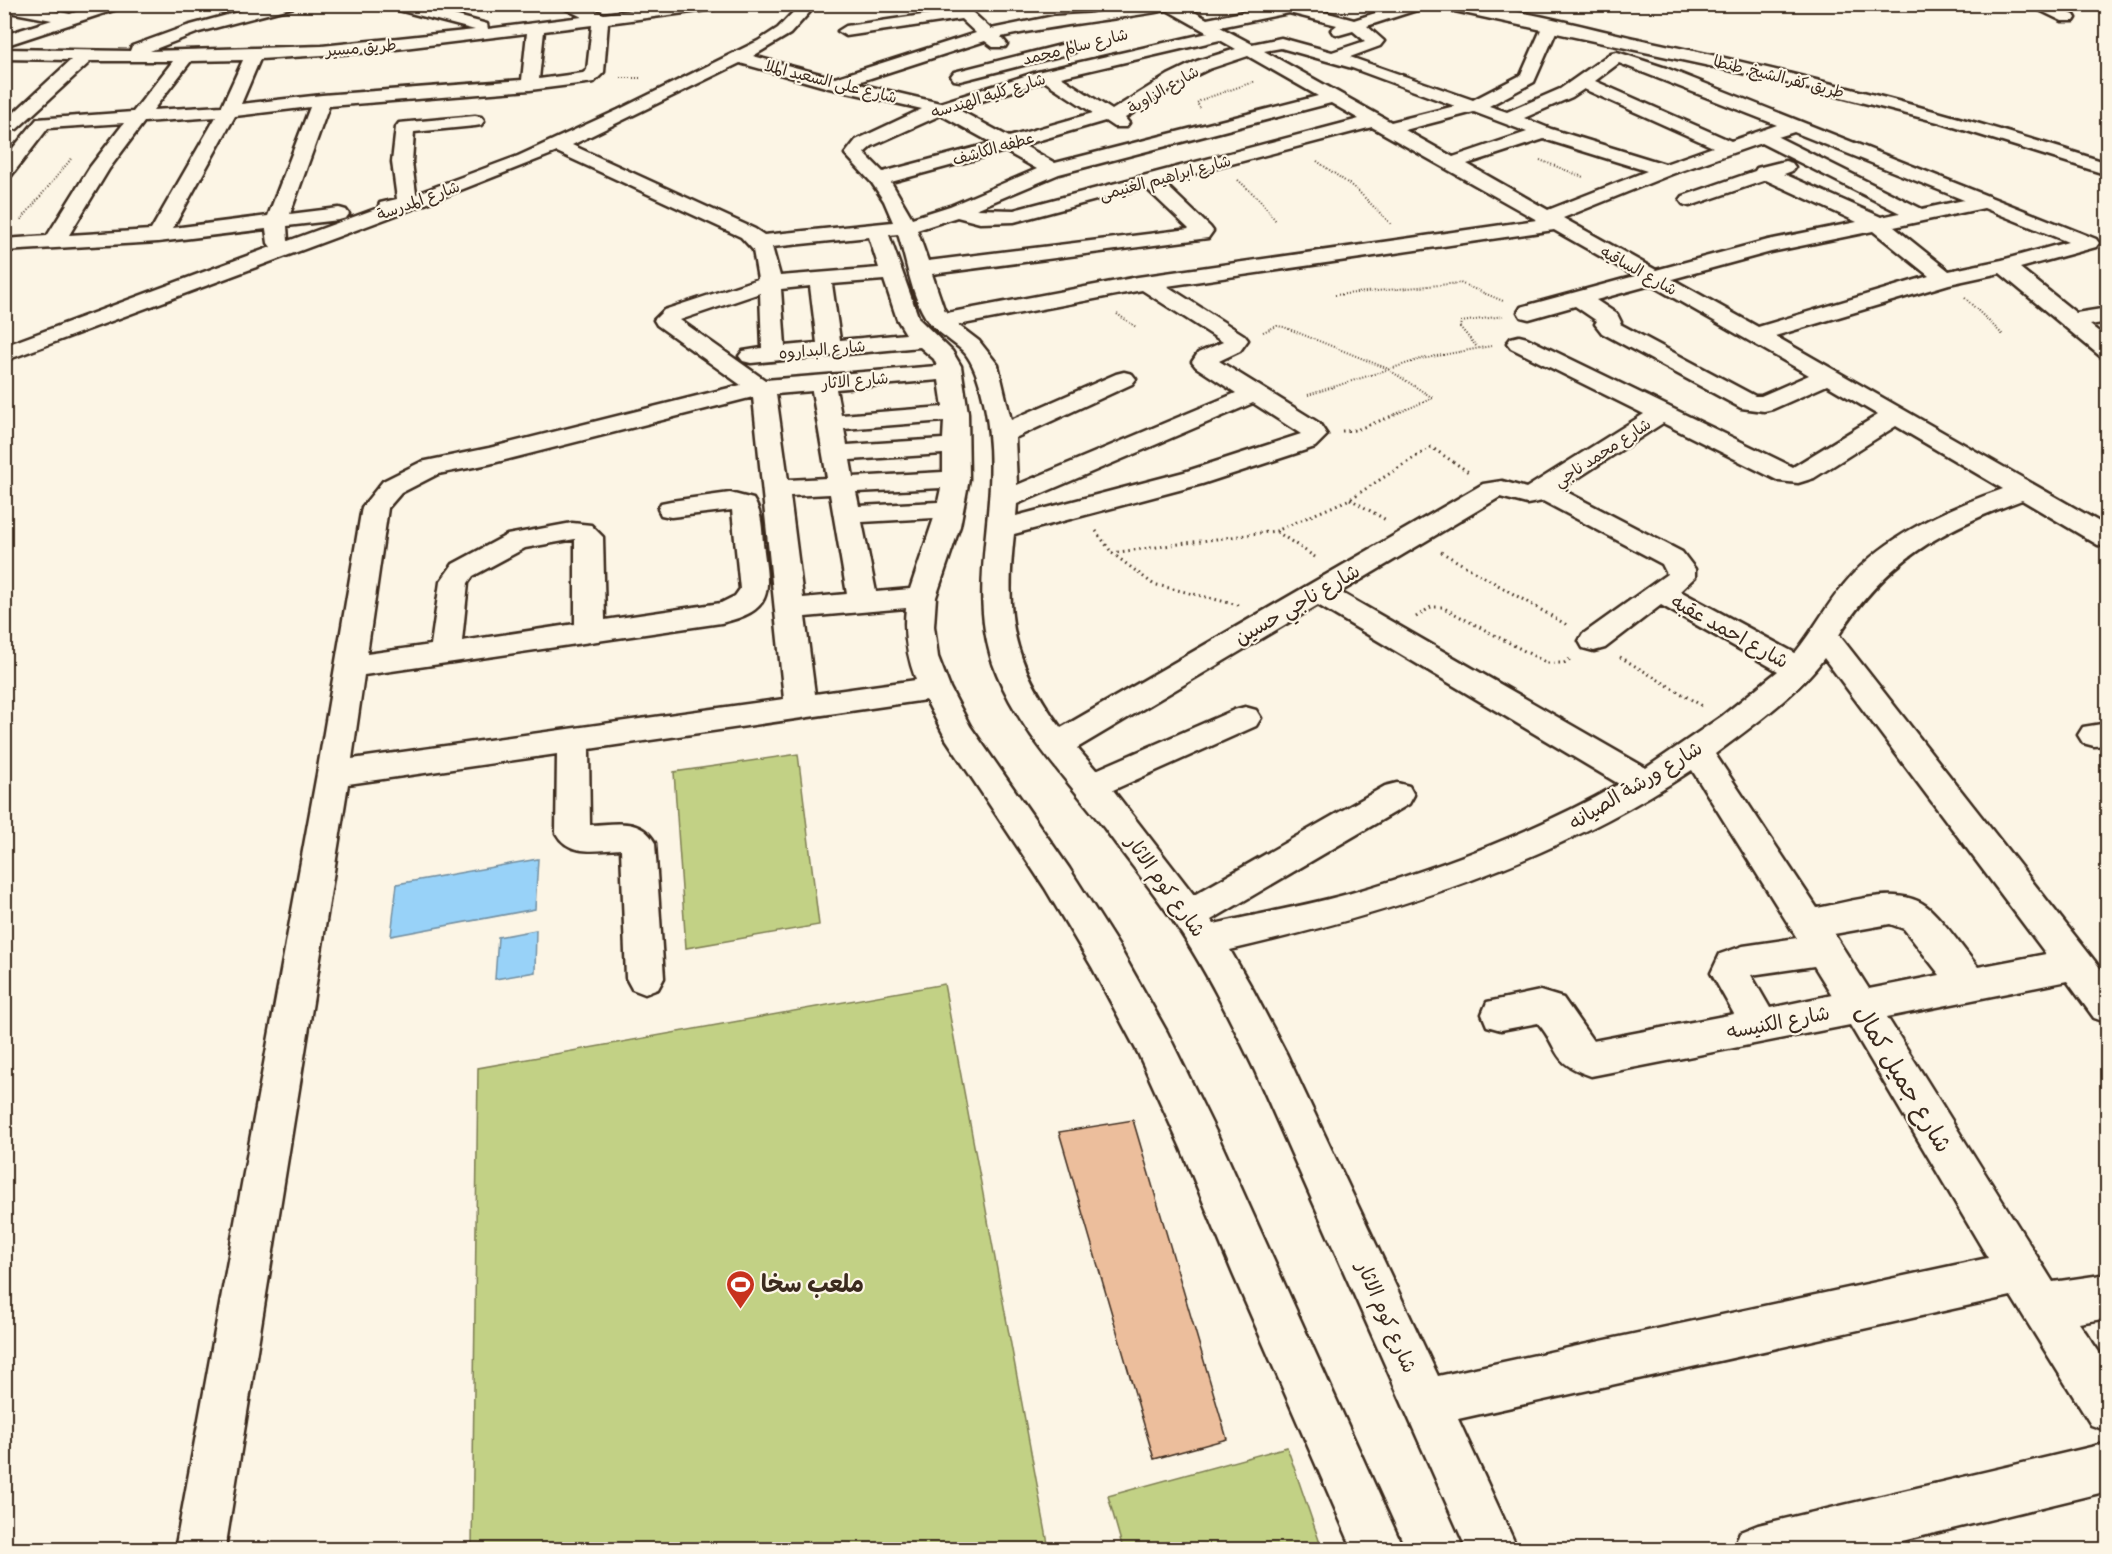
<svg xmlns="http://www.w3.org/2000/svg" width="2112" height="1554" viewBox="0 0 2112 1554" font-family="'Patrick Hand','Playpen Sans Arabic',sans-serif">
<rect width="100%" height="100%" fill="#fcf5e5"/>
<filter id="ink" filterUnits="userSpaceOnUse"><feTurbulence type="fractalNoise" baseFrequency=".0167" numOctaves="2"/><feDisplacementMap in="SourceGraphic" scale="12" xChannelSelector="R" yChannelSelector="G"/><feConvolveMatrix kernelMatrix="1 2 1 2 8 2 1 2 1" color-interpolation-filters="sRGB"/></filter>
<g filter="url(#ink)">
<path fill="#c2d185" stroke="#7e7e52" stroke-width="1.5" d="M798,754L819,925L686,948L674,772Z
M944,984L1049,1549H472L478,1068Z
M1287,1447L1322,1549H1123L1108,1496Z"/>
<path fill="#98d2f8" stroke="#738fa1" stroke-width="1.5" d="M538,859L535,909L391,936L397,884Z
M536,930L535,972L495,979L498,937Z"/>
<path fill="#ecbe9c" stroke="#3b2a1e" stroke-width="1.5" d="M1133,1120L1227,1439L1154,1459L1059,1132Z"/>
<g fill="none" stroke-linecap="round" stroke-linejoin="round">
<defs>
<path id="minor" d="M4,4H20L70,14L100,4H124L123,7L4,46V35L52,20L4,11Z
M268,4H295L294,7L199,32L150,51L322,46L475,30L387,7L386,4H413L487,24L488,29L582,17L556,4H579L604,14L674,4H722L715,9L608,23L604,72L594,82L530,90L329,106L290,214L339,208L346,210L349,214L346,218L339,220L287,226L288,241L378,208L380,203L397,199L392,162L396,127L399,123L475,116L481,117L484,121L481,125L475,126L414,132L412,162L416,194L518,156L618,110L758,41L778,28L801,4H817L790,34L753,56L835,78L976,33L961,19L846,36L838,31L846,26L951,11L946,4H963L991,29L1054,16L1089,14L1145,4H1180L1207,19L1283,4H1307L1306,7L1354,20L1403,4H1427L1426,7L1367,26L1384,41L1380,46L1350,57L1473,100L1521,75L1543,25L1551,20L1559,25L1534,82L1489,106L1507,112L1560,89L1611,53L1617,52L1666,68L2096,239L2099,243L2096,247L2020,268L2076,313L2108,308V322L2090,325L2108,339V358L2100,356L2000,273L1949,284L1775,336L2108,527V547L2098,545L2022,500C1941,530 1886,560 1839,635L2108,978V1023L2094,1018L2067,981L1887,1017L2053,1282L2108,1274V1318L2079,1323L2108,1365V1431L2091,1425L2011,1296L1458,1419L1518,1550H1467L1255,1071C1231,1021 1206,970 1176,925C1154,892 1128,861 1105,829C1067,779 1021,733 997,674C964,594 998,516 989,435C987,411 979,366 962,350C948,338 930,328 922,311C910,287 906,259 898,234L889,235L919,319L952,351L961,366L968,413L969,479L960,526L936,597L934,626L938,657L950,688L970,726L1069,868L1118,945L1167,1032L1216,1132L1404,1550H1353L1233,1274L1181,1148L1138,1053L1092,967L1045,888L946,739L926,700L589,749L590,825C615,824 641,817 655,843L664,978L658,989L645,994L632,989L626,978L621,849C597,850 569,857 556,833L557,754L348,784L225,1550H175L317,774L362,507L383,481L421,462L489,448L741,385L657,325L654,320L664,310L758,279L753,250L741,237L557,152L415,208L4,361V346L271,247L268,243L266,229L158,242L4,251V239L47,236L90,167L124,123L48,128L11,176L4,178V159L37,119L133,112L173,61H91L17,129H5V121L71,60L4,59V49L130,51L132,46L187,26ZM1167,10L1208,33L1037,72L940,103L855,83L985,41L993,47H1005L1007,44L1001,37C1056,25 1112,20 1167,10ZM1289,13L1337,25L1331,30L1333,33L1339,35L1353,31L1365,41L1332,52L1281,38L1252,44L1220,27ZM592,25L587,70L583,73L539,79L544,31ZM527,33L522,80L322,95L241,104L260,59L371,52ZM1220,40L1236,49L1197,61L1168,75L1112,110L1061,77ZM1281,48L1352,68L1455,106L1391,122L1264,51ZM1248,56L1318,96L1055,163L1023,145L1105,121L1114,127H1126L1129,123L1125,118L1180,83L1209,69ZM243,60L222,106L153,110L191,61ZM740,63L829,88L922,109L856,140L845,154L872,183L884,201L893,222L764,235L755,229L572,145ZM1619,63L1777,125L1731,141L1595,81ZM1044,81L1093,113L1009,137L957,109ZM1584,89L1713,147L1665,164L1551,129L1524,118L1572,97ZM1331,103L1359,119L1014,210L976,209L1059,174ZM310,107L268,216L173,228L235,116ZM1474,112L1527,132L1453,157L1405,130ZM941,115L992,143L883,172L864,153L872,146ZM216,117L151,230L69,235L109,169L144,122ZM1372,127L1537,220L1138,277L947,313L944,309L932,274L1208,238L1213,231L1210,227L1163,182ZM1794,132L1964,200L1922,209L1778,137ZM1544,139L1647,171L1548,210L1467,164ZM1761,143L1900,213L1881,217L1784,174L1792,171L1795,167L1792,163L1785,161L1757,168L1755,171L1683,196L1680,200L1683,204L1690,206L1766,180L1857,222L1768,240L1656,270L1563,218L1672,174ZM1005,151L1037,169L950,206L912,218L891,182ZM1145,187L1189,229L928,261L917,230L957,217L980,223L1014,222ZM1984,208L2068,242L2002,260L1949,271L1894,227ZM1554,230L1635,276L1521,307L1518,312L1521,317L1529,319L1575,306L1597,321L1595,324L1602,333L1741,408L1764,411L1773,409L1827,385L1878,415L1793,467L1527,338L1519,336L1511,338L1507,343L1511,348L1644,414L1526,488L1502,481L1483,484L1061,728C1011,659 1005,617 1014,534L1202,484L1315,447L1327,435L1319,423L1219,361L1240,351L1248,340L1244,335L1167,286ZM1873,231L1929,276L1758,327L1672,279L1771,252ZM869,237L879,268L780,276L772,247ZM884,280L897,319L906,334L840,340L832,284ZM1651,285L1809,375L1761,396H1755L1620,324L1621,322L1617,314L1596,300ZM810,286L817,343L785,346L781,289ZM1142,290L1223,342L1198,353L1192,362L1196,367L1236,393L1017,485L1015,438L1132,384L1136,379L1132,374L1124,372L1116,374L1011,420L998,365L979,341L958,325ZM760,293L762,348L743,351L739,356L743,361L751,363L920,347L934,359L937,366L765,380L680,320ZM939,380L943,407L841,415L836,389ZM812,391L827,478L788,480L776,394ZM753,397L784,699L352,759L364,675L721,623C776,610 769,591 763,544C762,529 762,512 753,499L730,493L671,501L661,503L658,509L661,515L671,517L732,510L740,589L735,596L721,603L605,620L603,537L591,525L572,523L507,535L453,564L440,582L431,645L367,654L388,508L401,493L438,474L489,464ZM1253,403L1301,434L1184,472L1016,516L1017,504ZM944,421L943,439L847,445L844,429ZM1663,423L1779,481L1798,483L1814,478L1896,426L2003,489C1946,509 1886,535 1846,582C1827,604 1813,631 1795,653L1680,591L1695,577V569L1682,552L1561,489ZM943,454V472L853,477L850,460ZM941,488L938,502L859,506L856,492ZM830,494L847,594L803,598L790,496ZM1500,497L1527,504L1543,501L1662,564L1667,574L1583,634L1579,641L1583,648L1594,651L1605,648L1661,605L1778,671L1722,716L1646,768L1340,592ZM934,518L910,589L876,592L862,522ZM575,539V624L462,641L468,583L473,576L525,548ZM1318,605L1619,784C1535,832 1441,867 1348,894C1304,906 1258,914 1214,924L1211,920L1409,804L1414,795L1409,786L1397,783L1385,786L1194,895L1113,790L1256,726L1261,718L1256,710L1245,707L1234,710L1096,770L1077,748ZM906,608C903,634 907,656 916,680L815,694L805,617ZM1824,658L2046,954L1978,967C1963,949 1948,926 1930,909C1902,883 1850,902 1817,908L1715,754C1753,725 1795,697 1824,658ZM1692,770L1797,938L1743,946L1720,954L1711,973L1734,1014L1593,1041L1563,998L1540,991L1487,1002L1482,1014L1487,1026L1501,1030L1538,1023C1562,1052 1549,1061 1591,1076L1850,1025L1988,1258L1438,1376L1287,1055L1253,990L1230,950C1391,913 1552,863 1692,770ZM1890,924L1904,929L1940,975L1869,989L1834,934ZM1814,966L1832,995L1770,1008L1751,975Z
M2027,4H2049L2074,15L2076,18L2074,21H2062Z
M1069,43L1077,48L1075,52L960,81L954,80L951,76L954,72Z
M2108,723V745L2094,746L2083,743L2078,735L2083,727Z
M2108,1443V1491L1865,1550H1733L1740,1532L1758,1525Z"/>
<path id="major" d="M1438,4C1508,4 1579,26 1647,41C1803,74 1956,114 2108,163V175L1938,122L1779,81L1445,9Z"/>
</defs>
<use href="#minor" stroke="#3b2a1e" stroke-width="5"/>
<use href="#major" stroke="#3b2a1e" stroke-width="5"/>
<path stroke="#3b2a1e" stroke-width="2" stroke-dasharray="1 2" stroke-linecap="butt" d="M618,78H640
M1200,108L1197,103L1201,100L1256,81
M1540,160L1583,177
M1317,161L1356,189L1391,224
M1238,180L1260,200L1276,221
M21,220L71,159
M1335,295L1460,283L1503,301
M1965,298L2003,335
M1117,314L1136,327
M1263,332L1277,326L1284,327L1386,368L1433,398L1391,416
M1476,346L1460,327L1461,322L1503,316
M1308,395L1421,359L1491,346"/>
<path stroke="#3b2a1e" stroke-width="3" stroke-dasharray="1.5 4" stroke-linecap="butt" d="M1342,431L1356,430L1395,415
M1350,499L1386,520
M1096,531L1112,553L1153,584L1238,605
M1277,532L1318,559
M1441,552L1567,625
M1112,553L1276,531L1350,499L1431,447L1470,473
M1416,617L1431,607H1442L1547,663H1564L1570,659
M1620,657L1704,707"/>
<use href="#minor" fill="#fcf5e5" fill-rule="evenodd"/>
<use href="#major" fill="#fcf5e5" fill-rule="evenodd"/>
<path stroke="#3b2a1e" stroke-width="2" d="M2099,4L2108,13"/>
</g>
</g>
<defs>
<symbol id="stadium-pin" viewBox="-11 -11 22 30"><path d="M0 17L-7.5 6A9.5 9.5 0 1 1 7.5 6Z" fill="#c8321e" stroke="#fcf5e5"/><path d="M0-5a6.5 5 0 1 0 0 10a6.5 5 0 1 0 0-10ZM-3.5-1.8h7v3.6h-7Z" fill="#fff"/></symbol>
</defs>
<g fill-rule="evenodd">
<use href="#stadium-pin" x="724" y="1268" width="33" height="45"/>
</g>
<g text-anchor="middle" stroke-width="4.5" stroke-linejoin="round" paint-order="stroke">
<g font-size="16" fill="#3b2a1e" stroke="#fcf5e5">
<text transform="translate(1075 46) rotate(-14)" y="6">شارع سالم محمد</text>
<text transform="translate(361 47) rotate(-5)" y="6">طريق مسير</text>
<text transform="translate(1779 76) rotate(14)" y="6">طريق كفر الشيخ, طنطا</text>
<text transform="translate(831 81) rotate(14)" y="6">شارع على السعيد الملا</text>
<text transform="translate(1163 89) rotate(-30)" y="6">شارع الزاوية</text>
<text transform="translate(988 95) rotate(-17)" y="6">شارع كليه الهندسه</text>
<text transform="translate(993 148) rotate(-16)" y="6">عطفه الكاشف</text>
<text transform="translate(1165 177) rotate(-15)" y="6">شارع ابراهيم الغنيمى</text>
<text transform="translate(418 200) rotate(-20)" y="6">شارع المدرسة</text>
<text transform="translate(1639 270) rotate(29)" y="6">شارع الساقيه</text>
<text transform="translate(822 349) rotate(-5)" y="6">شارع البداروه</text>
<text transform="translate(855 380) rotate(-5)" y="6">شارع الاثار</text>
<text transform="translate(1602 452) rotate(-33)" y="6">شارع محمد ناجي</text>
</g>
<g font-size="20" fill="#3b2a1e" stroke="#fcf5e5">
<text transform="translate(1297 604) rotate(-30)" y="7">شارع ناجي حسين</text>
<text transform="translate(1730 631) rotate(29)" y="7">شارع احمد عقبه</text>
<text transform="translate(1635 785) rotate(-31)" y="7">شارع ورشة الصيانه</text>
<text transform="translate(1166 886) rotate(54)" y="7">شارع كوم الاثار</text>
<text transform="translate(1778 1022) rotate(-11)" y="7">شارع الكنيسه</text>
<text transform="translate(1387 1317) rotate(66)" y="7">شارع كوم الاثار</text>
</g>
<g font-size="24" fill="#3b2a1e" stroke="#fcf5e5">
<text transform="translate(1903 1079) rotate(59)" y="8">شارع جميل كمال</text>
</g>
<g font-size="24" font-weight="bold" fill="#3b2a1e" stroke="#fcf5e5" text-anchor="start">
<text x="761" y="1292">ملعب سخا</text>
</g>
</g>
<rect width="2112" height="1554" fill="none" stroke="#fcf5e5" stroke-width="24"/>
<rect x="12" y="12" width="2088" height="1530" fill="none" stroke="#3b2a1e" stroke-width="2" filter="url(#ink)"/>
</svg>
